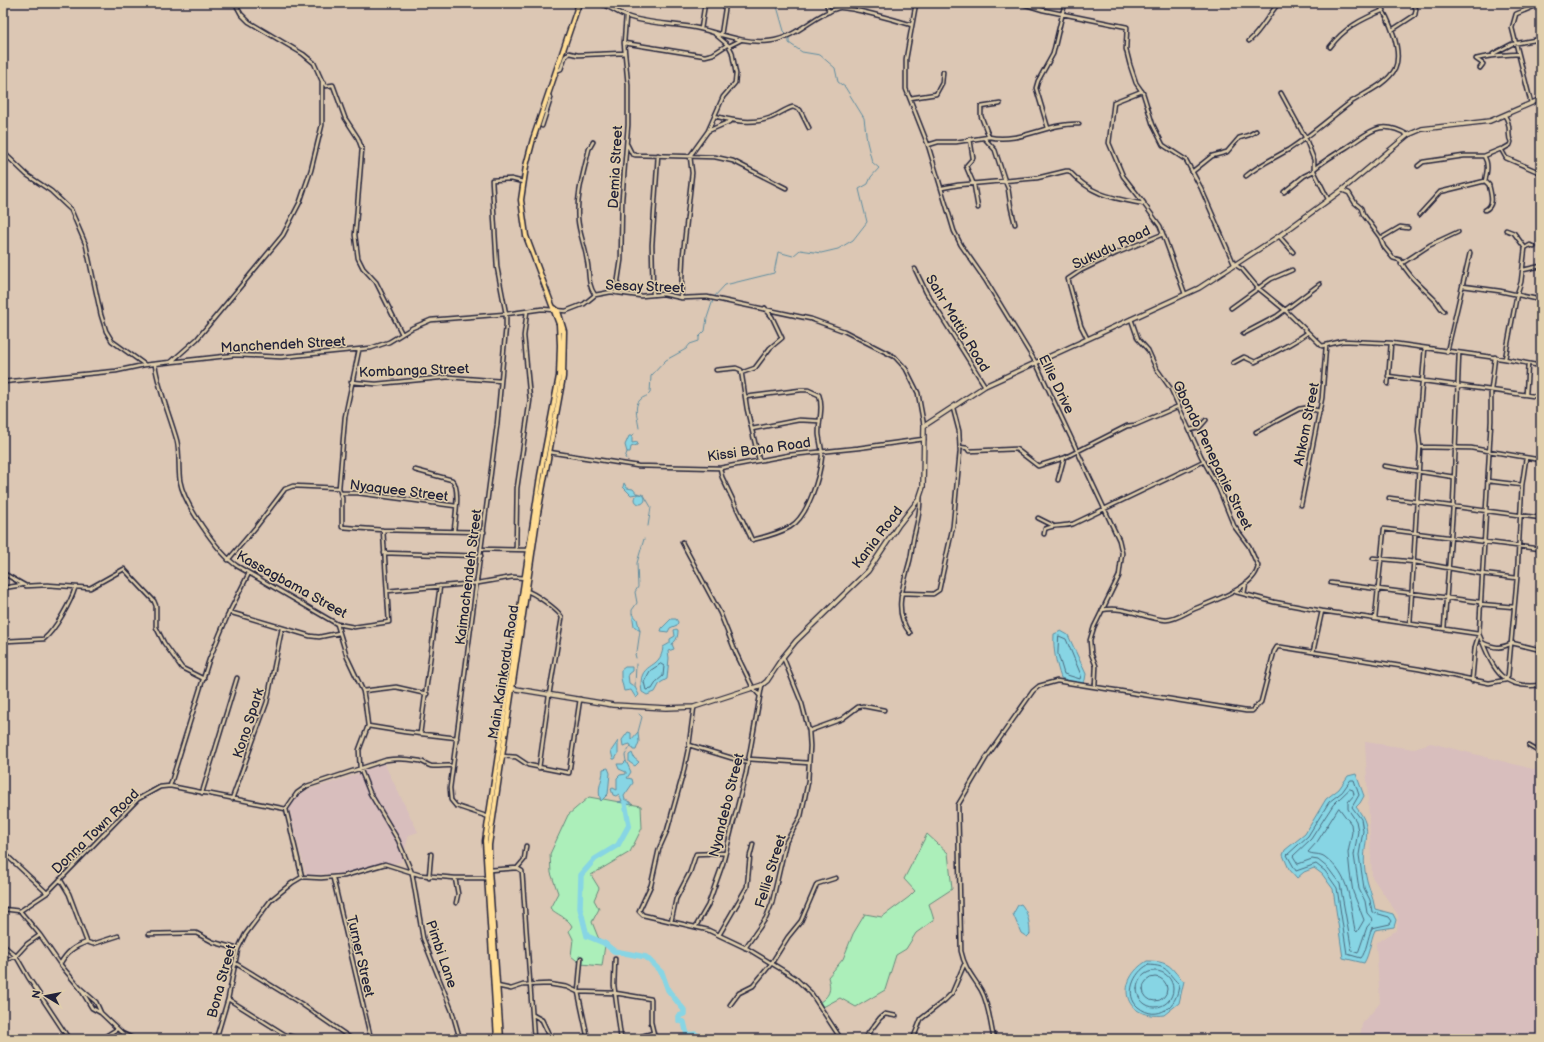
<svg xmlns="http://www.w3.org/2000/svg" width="1544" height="1042" viewBox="0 0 1544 1042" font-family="'Balsamiq Sans',sans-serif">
<rect width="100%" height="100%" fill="#dcc7b4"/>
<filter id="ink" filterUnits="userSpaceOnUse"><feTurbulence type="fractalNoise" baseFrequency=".025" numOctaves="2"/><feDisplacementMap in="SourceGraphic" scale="8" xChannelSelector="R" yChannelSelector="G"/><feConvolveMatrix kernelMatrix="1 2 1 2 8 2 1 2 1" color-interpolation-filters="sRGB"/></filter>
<g filter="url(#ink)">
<path fill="#d8bebd" d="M1365,742L1414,749L1417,747L1431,743L1541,771V1039H1360L1362,1024L1380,1003L1376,943L1397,930L1398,915L1372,877Z
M384,763L418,832L409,835L401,862L349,873L306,875L289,808L298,793L346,778Z"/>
<path fill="#acefba" stroke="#67887a" d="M589,797L600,799L601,801L603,799L641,806L642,828L630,852L591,875L599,888L594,900L599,909L592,922L598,937L605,945L602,966L581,964L571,956L573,939L569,931L572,926C567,917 557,915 550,908L558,893L551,873L550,854L568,815Z
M927,834L948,853L952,889L929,904L934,920L916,933L906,949L896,955L885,990L856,1007L840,998L823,1007L820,1002C831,995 831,988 828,977L843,959L853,934L865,914L882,917L909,897L915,891L904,879Z"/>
<path fill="#87d5e4" stroke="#5f8da0" d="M629,436H632V443L638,442L637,445L631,447L630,452H627L625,445Z
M624,483L627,488L633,489L637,494L631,495L623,487Z
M635 499a5 5 0 1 1 10 0a5 5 0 1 1-10 0Z
M632,613L637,619L640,631L634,626Z
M671,619H676L678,622L677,625L670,628L668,632L661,631L662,628Z
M676,629L678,630C678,636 677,640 672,644L674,649L668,651L669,658L667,679L660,683L655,692L647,695L642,692C636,660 661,672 663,647L670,643V639L675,636L674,630Z
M1061,631L1068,635L1086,674L1085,680L1082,685L1061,678C1056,663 1053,650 1054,634Z
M625,667H632V671L628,674L629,683L635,687L639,695L636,698L631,690L624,691L621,678V670Z
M628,732L631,733V740L638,732L639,742L636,750H633L630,744L623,746L622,740Z
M618,741V754L615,759H613L611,751Z
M632,753L634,758L639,762L635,766L629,762V755Z
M626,761L631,772L627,778L632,779L633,783L624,796L625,800L630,802L632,805L618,802L622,801L619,794L616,796L613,795L611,789L613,788L617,790V778L620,775L626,774V772L619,769L617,764H623Z
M608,768L610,773L608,794L601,801C596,787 603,782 603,769Z
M1356,774L1364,796L1360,803L1356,807C1376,831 1361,843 1365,871C1367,885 1373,896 1375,909L1393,914L1396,920L1394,927L1375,930C1370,941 1370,953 1364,963L1343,958L1333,889L1322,874L1314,868L1304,872L1297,878L1289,869L1283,855L1285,850L1305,834L1326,799L1339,789L1348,776Z
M1021,904C1028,912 1030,924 1030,934L1027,937L1021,933L1013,914L1018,905Z
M1147,961C1158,961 1168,962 1175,972C1179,976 1179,978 1184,981L1179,1003L1164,1015C1122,1020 1115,980 1147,961Z"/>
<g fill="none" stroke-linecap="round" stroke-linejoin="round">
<path stroke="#4a6a7f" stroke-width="1" d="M1059,636L1066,639L1081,675L1080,679L1064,674L1058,654Z
M661,664L664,666L663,676L657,681L652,689L646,690L644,682L650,671Z
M1351,780H1354L1359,795L1352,807L1361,819L1363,831L1359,855L1364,888L1370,900L1372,912L1389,917L1392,921L1390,924L1372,928C1368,936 1366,953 1361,958L1347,954L1337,888L1325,871L1316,864L1296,871L1287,855L1308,836L1329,802L1342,792Z
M1350,789L1353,790L1354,795L1348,802V809L1356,821L1358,831L1354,855L1359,889L1365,901L1367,913L1373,920L1367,927L1358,953L1352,951L1340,884L1328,868L1318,860L1312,859L1298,864L1293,856L1311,839L1333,805Z
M1339,808L1351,824L1352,832L1348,853L1350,873L1353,892L1364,920L1357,932L1355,930C1349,901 1351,877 1325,857C1320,853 1312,855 1308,852L1317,842Z
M1148,965C1170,966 1165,971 1179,984C1178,1006 1158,1023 1138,1007C1124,995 1134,972 1148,965Z
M1137 989a18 18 0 1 1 36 0a18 18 0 1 1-36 0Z
M1143 989a12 12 0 1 1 24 0a12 12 0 1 1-24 0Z"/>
<path stroke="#5f8da0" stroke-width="1" d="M714,297L725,285L774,273L778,252L793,256L800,250L821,253L838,249L853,240L867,222L859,189L868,184L871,177L879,168L872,162L867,142L864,118L845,87L838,82L835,68L820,55L802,52L789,43V36L784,31L776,3
M639,428C638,420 633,406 640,400C643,396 648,397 650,393L651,376L666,360L686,349L690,344L699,341V337L705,331L707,318L713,300
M632,436L634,434
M627,459L625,458L627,452
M637,493L644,495L651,507L648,526
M632,613V610L637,603L635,592L638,587L637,563L644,539
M636,658L635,654L637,652L640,631
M635,687L636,664
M638,732L642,717L639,714
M626,761L625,755L631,746"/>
<path stroke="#87d5e4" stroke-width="5.5" d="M625,803L629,825L618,845L595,859L581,875L580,908L587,936L604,943L614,951L646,957L662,973L668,990L684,1010V1014L679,1016V1021L684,1022L687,1035L695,1034L704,1039"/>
<defs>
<path id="minor" d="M599,3C609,6 617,13 626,16C650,25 677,23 701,29C724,35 746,44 770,41C797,38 813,15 838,8C847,6 899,21 912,25
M826,3L829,12
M916,3L906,59V89L928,145L954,231L961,245L986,281L1036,363L1119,540L1122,553L1119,576L1094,627L1090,640L1091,653L1096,666L1095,687
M1020,3L1043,10L1127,27L1126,49L1130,65L1136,83L1143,93L1153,125L1163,145L1186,160L1201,188L1234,264L1242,269L1258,288L1285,310L1322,346L1343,341L1391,343L1505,359L1541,366
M850,9L852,3
M701,29L705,3
M1392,30L1415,15L1416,9L1413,3
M721,35L726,3
M1249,41C1261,31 1268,15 1279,3
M624,43L705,56L713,54L727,45
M729,46L741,40
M1330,47C1344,28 1362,19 1384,10
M1493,54L1512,44L1541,39
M1476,59C1490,55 1503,55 1518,54
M1476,59L1483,64L1480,68
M556,71L561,69L565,57L569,53L578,55L624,53
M323,82L326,86L333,85L345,118L358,138L362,149L355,235L358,258L363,268L376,282L402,334
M1142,91L1114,102L1109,143L1123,176L1144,203
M1281,93L1305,137L1314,160V171L1328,199
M910,98L936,94L942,83L943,72
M1531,103L1512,28L1516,14L1538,5L1539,3
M715,116C732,121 753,124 770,118C778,115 785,109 793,107L800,110L809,128
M542,126L551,98L548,95
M1048,128L1036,88L1038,81L1053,54L1065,3
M708,131L731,121
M989,137C1020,144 1049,122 1079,124
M970,139L973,158L966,166L974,185L978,208
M985,139L995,150L1005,181L1008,188L1011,208L1015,224
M593,142L589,149C584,171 576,196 578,219C579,233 585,246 587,260C590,273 587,284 595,295
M627,144L632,154L635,155L715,157L733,161L786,188
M928,145L938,142H956L989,137L981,116V107L1000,104
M1503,149L1510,145L1511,142C1506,134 1513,128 1505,116
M3,152L27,175L51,191L71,210L86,245L101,315L106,331L112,341L144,364
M1418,166L1423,162L1464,156H1484L1501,149L1506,158L1541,173
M1314,169C1325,160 1335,154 1347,147C1369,133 1380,118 1408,135
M1192,172L1212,156L1227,152L1239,138L1249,135L1256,131
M1246,176C1259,165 1274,158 1288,150C1310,136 1330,118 1351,102C1365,93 1387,84 1395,69C1403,51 1389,18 1378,3
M1485,181L1489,185C1491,195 1495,205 1485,210
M942,188L958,185L1037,178L1066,171H1069C1092,196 1113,198 1144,204L1160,226L1185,294
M1342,190L1349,193L1355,203L1361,208L1363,214L1380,237L1384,247L1393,258L1400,260C1409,277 1420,285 1434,299C1438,302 1439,308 1444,311
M1284,192L1304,176L1314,171
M1419,215L1440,192L1485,181C1487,172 1489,164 1484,156
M1279,236L1293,252
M1380,237H1383L1400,227L1408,228
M1525,248L1530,245L1534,247
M1401,264L1430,245L1458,232
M915,269L926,292L985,386
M1523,270L1541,266
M1463,286L1500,291L1541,300
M616,293L621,260L622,199L628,125V85L624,43L626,16
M653,294L652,245L658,155
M681,298L683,255L692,173L690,156L708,131L723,97L735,83L736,74L732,52L729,46L715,34
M1231,308L1271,279L1292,270
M1243,334L1277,316L1320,284
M1087,338L1081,326L1068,279L1080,271L1117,253L1163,234
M359,350L345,417L339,488L342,498V527L383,530L484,532
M1447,352L1470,253
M1505,359L1517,294L1521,282L1525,248L1514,233L1506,230
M171,362L197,339L283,235L300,202L311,170L322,125V81L314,63L303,54L249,22L241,14L235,3
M1233,363L1244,357L1255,362C1273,353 1291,345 1307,333
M155,365C159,391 170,416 177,441C180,454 178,468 180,481C184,504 218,553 237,566L337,624L354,627L389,622L383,530
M716,370L736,368L741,370L747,409L759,460
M741,373L755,368L770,348L782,338L772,317L765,308
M1388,376L1541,397
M3,382L116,371L144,365L235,355L281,357L371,348L389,342L412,328L431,320L506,314L542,309L566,311L584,304L595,295L611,292L641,296L663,294L682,298L707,297L811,319L844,331L895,357L906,369L918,393L924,426
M351,382L376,384L449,377L501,381
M1388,384L1391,343
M1526,394L1528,364
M752,429L799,420L819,421
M1190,430L1199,428L1206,420
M1256,432L1299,409L1305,408L1320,411
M960,447L967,448L969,451L1016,449L1038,466L1064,458
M1420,447L1471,448L1541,460
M549,452L638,466L720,468L789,455L858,448L924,439
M1384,466L1454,477
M720,468L722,477L752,540C764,537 778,534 790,527C808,517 820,476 822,456C822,449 820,442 819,435C818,421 824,408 819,395L808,390H801L745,397
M415,470L452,480C461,487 455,519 454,530
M1058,480L1064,458L1127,426L1135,425L1179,406
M1488,481L1522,485
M341,493H358L456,506
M1389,498L1541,518
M1301,505L1322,398L1326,346
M1038,518L1052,525
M1044,534L1045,529C1054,524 1063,527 1073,524L1204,461
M682,542L720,613L736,653L753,688L760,696
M481,549L530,550
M516,549L517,488L530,400L524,336L527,311
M384,553L481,556
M1373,558L1415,562L1482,574L1517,578
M228,560L256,527L285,489L293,486L339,488
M3,573L26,586L47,585L90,588L124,569L154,601L156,606V627L164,643L182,668L204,679
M1331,583L1480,602
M3,588L22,585
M387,591L478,583L513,577L526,578
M526,591C533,592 560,611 562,618L549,695L539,768
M1236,592L1274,602L1322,611L1479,634
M901,593L933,594L939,590L953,526L960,451L959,431L953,408
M1244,594L1246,583
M1480,604L1514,607
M1102,610C1124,605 1145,619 1166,620C1176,620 1185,613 1194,609C1211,602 1256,587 1258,566L1249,546L1234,526L1219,489L1201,456L1171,389L1156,368L1148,350L1138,339L1131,319
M229,612L310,636L319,637L339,633
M1375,619L1384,529L1541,549
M337,624L347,657L363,691L365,702L368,726L359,750L360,768L370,793L398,840L412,873L423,938L452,1011L460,1039
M1410,624L1420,447L1418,430L1425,348
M1444,629L1453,507L1459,353
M910,633C892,611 904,584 910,560C912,552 912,544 914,536C917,523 921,510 920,497
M1479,634C1493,667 1499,690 1541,685
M6,641L44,639C55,630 71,602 75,588
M1483,643C1494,648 1501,649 1512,643L1541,650
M1313,652L1322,611
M1472,681L1475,647L1479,634L1491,421V390L1495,357
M363,691L396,687L427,694
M694,707L689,745L683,774L667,831L659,849L651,885L639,911L643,915L708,930L748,949L794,977L811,993L841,1039
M368,726L405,732L457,738
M809,731L842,719L858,707L863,706L884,710
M420,734L440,586
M689,745L748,763
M1529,746L1541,753
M502,756L516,757L528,765L569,773L580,699
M748,759L809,763
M170,786L209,660L227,617L249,573
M202,793L237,678
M232,799L267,702L282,628
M286,809L297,793L307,786L386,760C397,758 409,759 420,761C424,762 427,765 431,766C439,767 445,765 453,766
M286,809L302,877
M489,817L456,806L451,800L450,788L497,425L506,326V314L497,267L492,180L511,179L523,182
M3,852L47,893
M518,867L524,860L526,846
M489,870L517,868L522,871L534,1039
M429,877L431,854
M333,878L371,1039
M455,878L458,894L456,903
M60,879L69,894L87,942L93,944L118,936
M3,909L20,911
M20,911L47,893L138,799L160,787L170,786L286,809
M20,911L40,935L60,964L79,987L96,1002L101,1013
M671,922L676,899L690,872L696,854L725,853
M696,926L708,905L723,863L746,773L762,685
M149,934L196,933L213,942L238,949
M719,935L747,887L750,856L753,844
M3,945L16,956L28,977L69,1039
M745,948L766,918L772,903L786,842L801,816L808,782L810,746L809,731L802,704L783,657
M615,959L614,985L621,1039
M3,961L16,956L27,944L40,935
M235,963L300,1003L352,1039
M60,964C67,952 73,947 87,942
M497,986L511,989L523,985L549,984L567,987L578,992L581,958
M80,988L92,1008L101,1013L122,1033L134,1039
M228,999L284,1034L299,1039
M730,1005L739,993L753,986L771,964L788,937L801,921L817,884L836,878
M533,1015L542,1020L551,1039
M101,1039L117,1029
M216,1039L228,999L238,949L245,935L271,900L292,883L302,877L321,878L344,876L385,864L420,875L455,878H487
M588,1039L578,992L615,993L651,999V1022L655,1039
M632,1039L653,1033
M864,1039L880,1018L885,1014L896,1016
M913,1039L921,1019L945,1000L952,993L964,965
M994,1039C990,1023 989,1004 981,990C972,975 965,969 961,951L958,805L986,758L1033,691L1039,686L1057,681L1246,711H1252L1261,702L1274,652L1277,647H1281L1419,669L1489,683L1506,680L1508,676L1517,578L1522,485L1526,458"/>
<path id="secondary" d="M510,688L613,705L666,708L694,707L762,685L767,681L783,657L796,641L868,571L898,526L919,499L923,487L924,426L985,386L1199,288L1279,236L1342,190L1408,135L1422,129L1490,121L1541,99"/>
<path id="primary" d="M497,1039L485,841L540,476L559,376L560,345L559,324L526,236L521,200L526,166L533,139L579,3
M501,1039L489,870V845L538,513L563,377L564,331L558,311L553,307"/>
</defs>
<use href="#minor" stroke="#22223b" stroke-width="5.5"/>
<use href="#secondary" stroke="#22223b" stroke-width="6"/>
<use href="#primary" stroke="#22223b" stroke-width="7"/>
<use href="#minor" stroke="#e0ceac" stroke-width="2.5"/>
<use href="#secondary" stroke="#e0ceac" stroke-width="3.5"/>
<use href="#primary" stroke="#ffdd96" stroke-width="4"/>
</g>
</g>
<g text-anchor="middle" stroke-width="3" stroke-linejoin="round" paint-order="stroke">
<g font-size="14" fill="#22223b" stroke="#e0ceac">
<text transform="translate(615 167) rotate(-87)" y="5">Demia Street</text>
<text transform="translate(1111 247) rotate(-25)" y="5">Sukudu Road</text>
<text transform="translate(645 286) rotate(2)" y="5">Sesay Street</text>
<text transform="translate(958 323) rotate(59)" y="5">Sahr Mattia Road</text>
<text transform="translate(283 344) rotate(-3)" y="5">Manchendeh Street</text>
<text transform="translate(414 370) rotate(-2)" y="5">Kombanga Street</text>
<text transform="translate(1057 384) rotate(64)" y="5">Ellie Drive</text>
<text transform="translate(1306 424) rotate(-79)" y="5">Ahkom Street</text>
<text transform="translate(759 449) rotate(-8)" y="5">Kissi Bona Road</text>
<text transform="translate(1213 455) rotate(64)" y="5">Gbondo Penepanie Street</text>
<text transform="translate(399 490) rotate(7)" y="5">Nyaquee Street</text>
<text transform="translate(877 537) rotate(-53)" y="5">Kania Road</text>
<text transform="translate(468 577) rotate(-83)" y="5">Kaimachendeh Street</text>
<text transform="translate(292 584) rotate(29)" y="5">Kassagbama Street</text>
<text transform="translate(503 672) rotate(-81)" y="5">Main Kainkordu Road</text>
<text transform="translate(248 723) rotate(-72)" y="5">Kono Spark</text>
<text transform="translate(726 805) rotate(-76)" y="5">Nyandebo Street</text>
<text transform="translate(95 831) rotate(-44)" y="5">Donna Town Road</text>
<text transform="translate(770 871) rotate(-73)" y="5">Fellie Street</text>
<text transform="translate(442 954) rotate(71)" y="5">Pimbi Lane</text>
<text transform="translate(361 956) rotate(77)" y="5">Turner Street</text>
<text transform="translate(221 981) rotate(-75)" y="5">Bona Street</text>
</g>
</g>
<rect width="1544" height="1042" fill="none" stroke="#e0ceac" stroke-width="16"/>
<rect x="8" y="8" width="1528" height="1026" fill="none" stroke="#22223b" stroke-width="1.5" filter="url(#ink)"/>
<g transform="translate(46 996) rotate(280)" stroke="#e0ceac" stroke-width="3" paint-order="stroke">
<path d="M0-3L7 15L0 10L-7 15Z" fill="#22223b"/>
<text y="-6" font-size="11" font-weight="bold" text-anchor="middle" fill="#22223b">N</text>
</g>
</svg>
